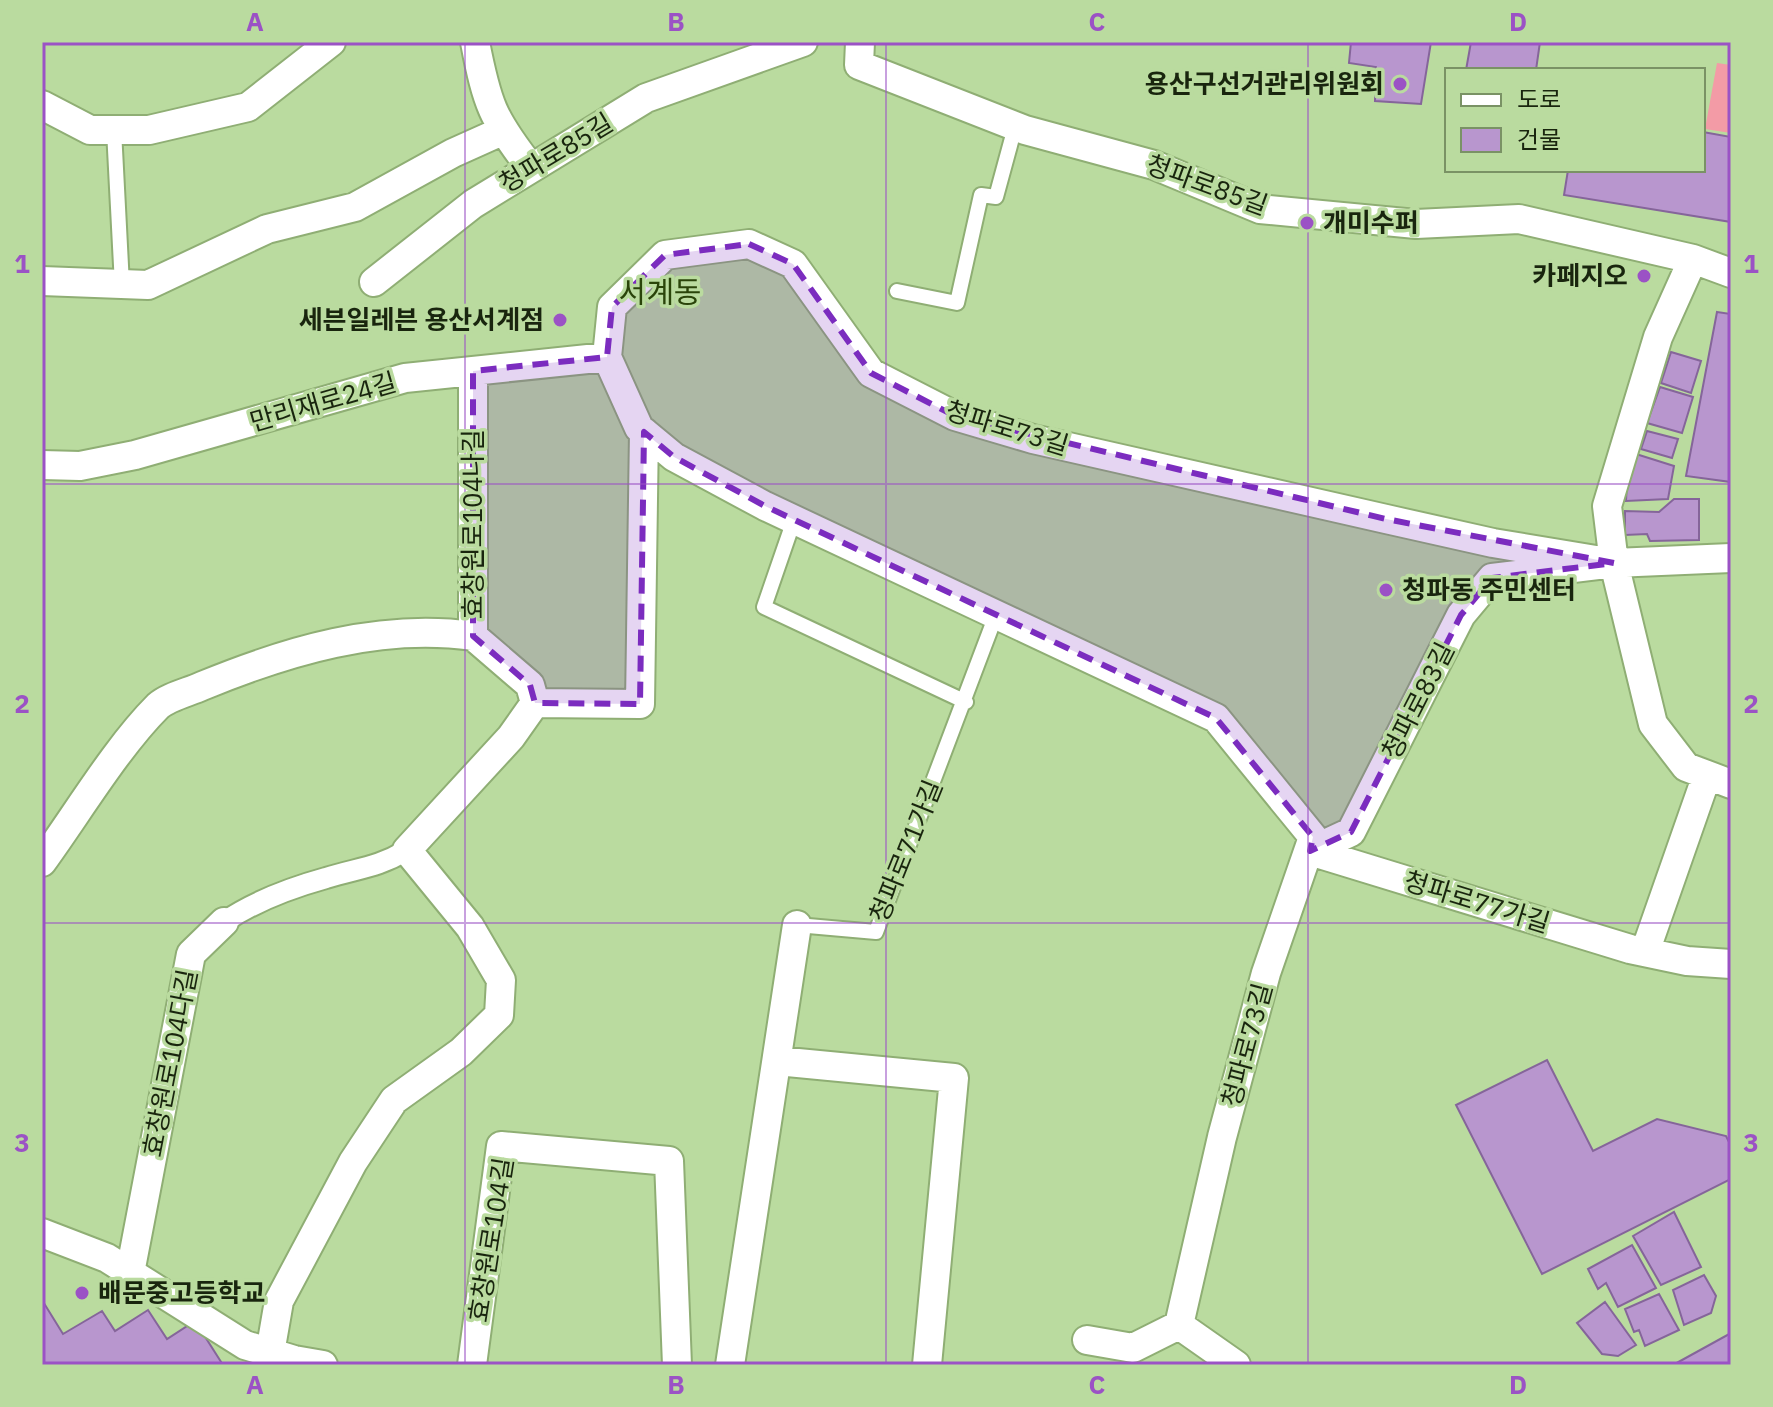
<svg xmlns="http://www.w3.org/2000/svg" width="1773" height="1407" viewBox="0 0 1773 1407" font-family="'IBM Plex Sans','Noto Sans KR',sans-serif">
<rect width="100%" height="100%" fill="#badb9f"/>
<path fill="#f39ba6" d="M1717,63L1731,65V133L1705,129Z"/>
<path fill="#b896ce" stroke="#85659a" stroke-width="2" d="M1351,42H1431L1421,104L1375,101L1376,67L1349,63Z
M1471,42H1540L1536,70H1466Z
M1703,132L1731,137V222L1564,195L1568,170H1703Z
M1717,312L1731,314V482L1686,476Z
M1671,352L1701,361L1691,393L1661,383Z
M1660,387L1693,397L1682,433L1647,423Z
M1647,431L1678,439L1672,458L1641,449Z
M1636,454L1674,466L1668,499L1626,501L1627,481Z
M1674,499H1699V540L1650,541L1647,534L1625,535V511L1659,512Z
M1547,1060L1593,1151L1657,1119L1726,1136L1731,1146V1179L1542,1274L1456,1105Z
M1674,1212L1701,1267L1661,1285L1633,1236Z
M1632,1245L1656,1288L1618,1307L1606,1283L1598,1289L1588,1269Z
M1704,1275L1716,1296L1711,1313L1684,1325L1673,1290Z
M1659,1294L1679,1330L1645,1346L1639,1330L1634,1332L1625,1309Z
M42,1300L63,1334L102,1311L115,1331L148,1310L167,1339L195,1321L223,1365H42Z
M1605,1302L1636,1345L1618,1356L1602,1354L1577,1323Z
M1731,1333V1365H1673Z"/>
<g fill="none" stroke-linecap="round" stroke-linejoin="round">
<defs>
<path id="service" d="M114,130L122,285
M897,291L957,303L981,195L996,197L1015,127
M794,520L764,607L966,702
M797,925L876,932L996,615"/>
<path id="pedestrian" d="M224,922C255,901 290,888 326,878C358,868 377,868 407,850"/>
<path id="minor" d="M475,42C487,104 492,118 531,168
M860,42L859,65L1025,130L1154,165L1260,209L1416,224L1519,219L1693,259L1731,273
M42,105L90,130H149L248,107L331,42
M1693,259L1658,337L1607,506L1614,563L1653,724L1686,767L1731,784
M42,281L148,285L267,229L355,207L453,153L502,131
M374,282L473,204L646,98L803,42
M42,465L80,466L135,455L405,378L607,357
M535,703L640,704L644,432
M1310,851L1351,832L1461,615L1492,578L1614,563L1731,558
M1310,851L1630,949L1687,961L1731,964
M42,862C77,814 116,748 158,706C168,697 189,692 202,686C287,651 380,623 473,636V371
M1645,952L1707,775
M777,1061L954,1078L927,1365
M42,1233L107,1258L245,1345L294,1360L323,1365
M130,1273L191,954L224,922
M1087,1340L1133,1348L1179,1325
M270,1353L279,1301L353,1162L394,1100L461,1052L499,1015L501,980L470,927L407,850L511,737L535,703L530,685L473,636
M472,1365L501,1146L669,1161L677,1365
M730,1365L797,925
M1236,1365L1179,1325L1222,1137L1266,973L1313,837L1216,718L765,506L674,457L639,428L607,357L612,307L665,255L749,244L793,264L871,373L955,416L1033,439L1386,519L1493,543L1614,563"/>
</defs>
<use href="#service" stroke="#8fae74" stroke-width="18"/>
<use href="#pedestrian" stroke="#8fae74" stroke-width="24"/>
<use href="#minor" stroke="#8fae74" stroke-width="32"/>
<use href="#service" stroke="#fff" stroke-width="14"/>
<use href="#pedestrian" stroke="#fff" stroke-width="20"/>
<use href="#minor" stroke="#fff" stroke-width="28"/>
</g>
<path fill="#7b2cbf" fill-opacity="0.2" stroke="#7b2cbf" stroke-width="6" stroke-dasharray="16 10" stroke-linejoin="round" d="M749,244L793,264L871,373L955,416L1386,519L1614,563L1492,578L1461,615L1351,832L1310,851L1313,837L1216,718L765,506L674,457L644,432L640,704L535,703L530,685L473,636V371L607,357L612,307L665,255Z"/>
<path fill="none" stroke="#9b52c5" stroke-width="2" stroke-opacity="0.55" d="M465,42V1365M886,42V1365M1308,42V1365M42,484H1731M42,923H1731"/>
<g fill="#9b52c5" stroke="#badb9f" stroke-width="3">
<circle cx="1400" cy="84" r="8"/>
<circle cx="1307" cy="223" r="8"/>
<circle cx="1644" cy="276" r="8"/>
<circle cx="560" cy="320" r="8"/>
<circle cx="1386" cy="590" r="8"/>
<circle cx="82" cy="1293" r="8"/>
</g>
<g text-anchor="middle" stroke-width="7" stroke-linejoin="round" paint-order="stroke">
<g font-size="26" font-weight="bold" fill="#19250e" stroke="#badb9f" text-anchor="end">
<text x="1384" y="93">용산구선거관리위원회</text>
<text x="1323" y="232" text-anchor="start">개미수퍼</text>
<text x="1628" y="285">카페지오</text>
<text x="544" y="329">세븐일레븐 용산서계점</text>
<text x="1402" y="599" text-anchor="start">청파동 주민센터</text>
<text x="98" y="1302" text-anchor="start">배문중고등학교</text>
</g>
<g font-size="26" fill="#19250e" stroke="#badb9f">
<text transform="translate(556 153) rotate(-31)" y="9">청파로85길</text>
<text transform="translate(1207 185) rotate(20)" y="9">청파로85길</text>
<text transform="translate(323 402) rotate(-16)" y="9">만리재로24길</text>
<text transform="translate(1007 428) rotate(17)" y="9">청파로73길</text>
<text transform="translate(473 524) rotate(-90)" y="9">효창원로104나길</text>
<text transform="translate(1418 701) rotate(-63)" y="9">청파로83길</text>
<text transform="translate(906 851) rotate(-68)" y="9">청파로71가길</text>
<text transform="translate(1477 902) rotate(17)" y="9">청파로77가길</text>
<text transform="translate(1247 1045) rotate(-75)" y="9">청파로73길</text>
<text transform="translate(170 1063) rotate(-79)" y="9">효창원로104다길</text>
<text transform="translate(491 1240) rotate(-81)" y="9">효창원로104길</text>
</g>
<g font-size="30" fill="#2a440a" stroke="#badb9f">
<text x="660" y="303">서계동</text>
</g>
</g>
<rect width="1773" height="1407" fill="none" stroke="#badb9f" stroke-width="88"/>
<rect x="1445" y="68" width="260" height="104" fill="#badb9f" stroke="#7a9265" stroke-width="2"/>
<rect x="1461" y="94" width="40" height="12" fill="#ffffff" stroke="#7a9265" stroke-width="2"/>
<text x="1517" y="108" font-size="24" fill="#19250e">도로</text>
<rect x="1461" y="128" width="40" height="24" fill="#b896ce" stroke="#7a9265" stroke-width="2"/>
<text x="1517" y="148" font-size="24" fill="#19250e">건물</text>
<rect x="44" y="44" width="1685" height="1319" fill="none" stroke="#9b52c5" stroke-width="3"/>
<g font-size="26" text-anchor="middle" font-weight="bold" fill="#9b52c5">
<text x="255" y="31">A</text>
<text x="676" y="31">B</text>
<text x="1097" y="31">C</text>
<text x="1518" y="31">D</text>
<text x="22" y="273">1</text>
<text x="1751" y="273">1</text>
<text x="22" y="713">2</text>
<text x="1751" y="713">2</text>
<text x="22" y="1152">3</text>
<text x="1751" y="1152">3</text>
<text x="255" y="1394">A</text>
<text x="676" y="1394">B</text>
<text x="1097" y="1394">C</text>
<text x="1518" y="1394">D</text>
</g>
</svg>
